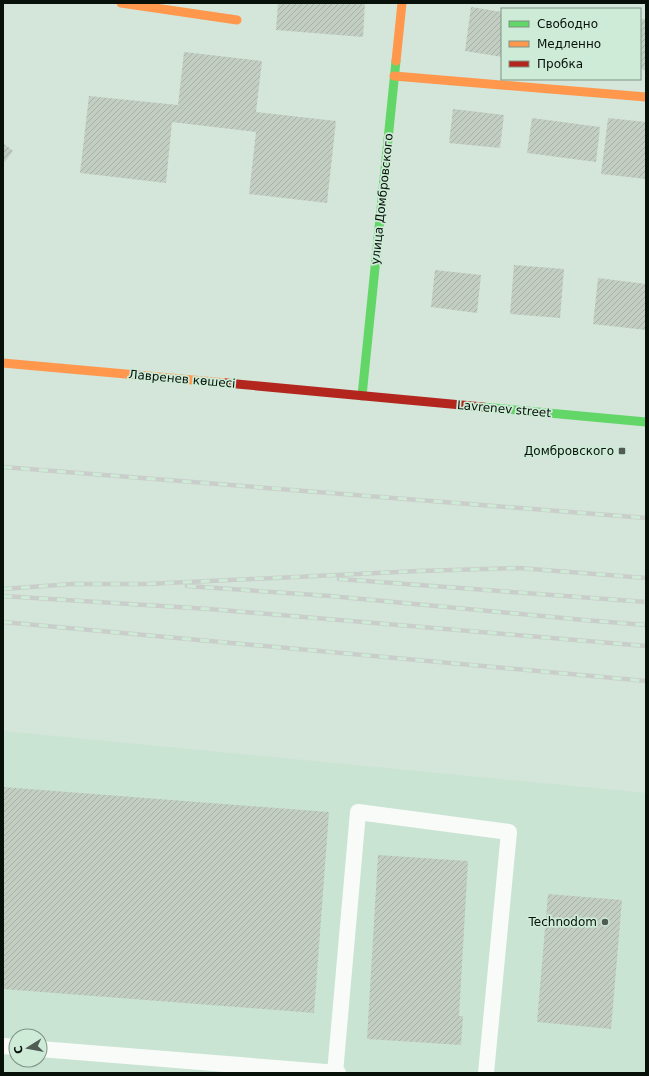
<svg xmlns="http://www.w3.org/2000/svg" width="649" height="1076" viewBox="0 0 649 1076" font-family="'DejaVu Sans',sans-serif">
<defs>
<pattern id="building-hatch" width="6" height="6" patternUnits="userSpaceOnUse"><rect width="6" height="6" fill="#c3cec3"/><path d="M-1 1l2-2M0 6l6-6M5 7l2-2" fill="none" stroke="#a6b0a6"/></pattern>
</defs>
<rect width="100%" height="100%" fill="#d4e5da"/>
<path fill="#c9e4d2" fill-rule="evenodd" d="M3,731L646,793V1073H3ZM16,1036H40V1060H16Z"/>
<path fill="url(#building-hatch)" d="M278,3H365L363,37L276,30Z
M471,7L502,12V57L465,51Z
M640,19H646V70L640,69Z
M184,52L262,61L256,112L336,121L327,203L249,194L256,132L172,122L166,183L80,173L89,96L178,105Z
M453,109L504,115L500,148L449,143Z
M532,118L600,127L596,162L527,153Z
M608,118L646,122V179L601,174Z
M3,143L13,151L3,164Z
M514,265L564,269L560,318L510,314Z
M435,270L481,275L477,313L431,307Z
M598,278L646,284V330L593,324Z
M3,787L329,812L314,1013L3,989Z
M378,855L468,861L459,1016H463L461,1045L367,1039Z
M548,894L622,900L611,1029L537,1022Z"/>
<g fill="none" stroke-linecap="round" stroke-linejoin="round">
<path stroke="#f9fbf9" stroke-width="16" d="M3,1046L16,1047
M40,1049L338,1073
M335,1073L358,812L509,832L486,1073"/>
<path stroke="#63d668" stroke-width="9" d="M362,396L396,61
M483,407L646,422"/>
<path stroke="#ff974d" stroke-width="9" d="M121,3L237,20
M396,61L402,3
M394,76L646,97
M3,363L226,383"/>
<path stroke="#b3261e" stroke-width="9" d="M226,383L483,407"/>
<defs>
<path id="rail" d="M3,467L646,518
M339,579L646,602
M187,586L330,596L584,620L646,625
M3,589L72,584H147L419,571L519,568L646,578
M3,596L209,609L646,646
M3,622L646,681"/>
</defs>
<use href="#rail" stroke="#cacecb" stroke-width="4.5"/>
<use href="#rail" stroke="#ceebd7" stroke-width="3" stroke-dasharray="9" stroke-linecap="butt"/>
</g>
<g fill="#4f5b53" stroke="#ceebd7" stroke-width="1.5">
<rect x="618" y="447" width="8" height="8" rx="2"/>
<circle cx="605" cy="922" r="4"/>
</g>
<g text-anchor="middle" stroke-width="3.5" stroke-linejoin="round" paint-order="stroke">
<g font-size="12" fill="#07110a" stroke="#ceebd7">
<text transform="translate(382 199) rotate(-84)" y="4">улица Домбровского</text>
<text transform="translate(182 379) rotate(5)" y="4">Лавренев көшесі</text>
<text transform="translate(504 409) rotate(5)" y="4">Lavrenev street</text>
</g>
<g font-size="12" fill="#07110a" stroke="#ceebd7" text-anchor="end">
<text x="614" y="455">Домбровского</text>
<text x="597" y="926">Technodom</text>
</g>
</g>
<rect width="649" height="1076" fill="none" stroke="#07110a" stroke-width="8"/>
<rect x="501" y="8" width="140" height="72" fill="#ceebd7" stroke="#7e9485"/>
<rect x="509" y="21" width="20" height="6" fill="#63d668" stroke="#7e9485"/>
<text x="537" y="28" font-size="12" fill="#07110a">Свободно</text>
<rect x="509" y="41" width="20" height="6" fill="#ff974d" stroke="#7e9485"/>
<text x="537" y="48" font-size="12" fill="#07110a">Медленно</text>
<rect x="509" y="61" width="20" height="6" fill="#b3261e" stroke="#7e9485"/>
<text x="537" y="68" font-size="12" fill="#07110a">Пробка</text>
<g transform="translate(28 1048) rotate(259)"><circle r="19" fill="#ceebd7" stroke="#7e9485"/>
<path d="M0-3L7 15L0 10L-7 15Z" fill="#4f5b53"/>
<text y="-6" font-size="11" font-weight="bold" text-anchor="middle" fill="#07110a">С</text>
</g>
</svg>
